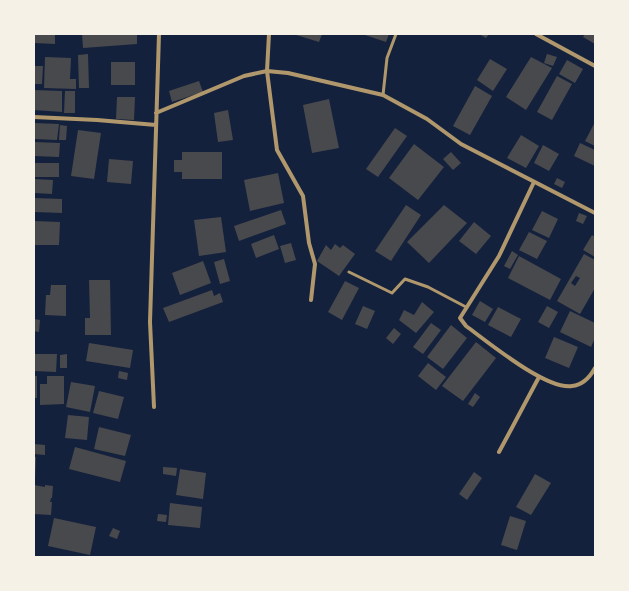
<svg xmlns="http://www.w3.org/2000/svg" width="629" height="591" viewBox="0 0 629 591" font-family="Spectral,serif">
<rect width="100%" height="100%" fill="#14213d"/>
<path fill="#48494c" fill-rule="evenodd" d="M82,34H137V44L83,48Z
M293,34H322L319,42Z
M362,34H389L386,42Z
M479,34H489L486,38Z
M585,34H595V44L583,37Z
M34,35H55V44L34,43Z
M88,54L89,88H79L78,55Z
M547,54L557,57L553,66L544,63Z
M45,57L71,58L70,79H76V89L44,88Z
M531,57L552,68L526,110L506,97Z
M490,59L507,69L493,91L477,80Z
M567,60L583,69L575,83L559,74Z
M111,62H135V85H111Z
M34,66H43L42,84H34Z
M557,76L572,84L552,120L537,112Z
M199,81L203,92L172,102L169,91Z
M475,86L492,96L470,135L453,126Z
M34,90L62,91V112L34,110Z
M65,91H75V113H64Z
M117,97H135L134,120L116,119Z
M329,99L339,148L312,153L303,105Z
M228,110L233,140L218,142L214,113Z
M595,122V146L585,141Z
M34,123L59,124L57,140L34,139Z
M60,125L67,126L66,140H59Z
M395,128L407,136L378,177L366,169Z
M78,130L101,133L94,179L71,176Z
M521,135L539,146L526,168L507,158Z
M34,142L60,143L59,157L34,156Z
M580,143L595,150V166L574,156Z
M414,144L444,167L418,200L389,178Z
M543,145L559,154L549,171L534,163Z
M182,152H222V179H182V172H174V160H182Z
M451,152L461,163L453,170L443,159Z
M109,159L133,161L131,184L107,182Z
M34,163H59V177H34Z
M278,173L284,203L250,211L244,180Z
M557,178L565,182L562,188L554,184Z
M34,179L53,180L52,194L34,193Z
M34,198L62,199V213L34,212Z
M406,205L421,215L391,261L375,251Z
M444,205L467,223L429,263L407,242Z
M281,210L286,224L239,241L234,226Z
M542,211L558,219L549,238L532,230Z
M579,213L587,216L583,224L576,221Z
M221,217L226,252L199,256L194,220Z
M34,221L60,222L59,245H34Z
M474,222L491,236L476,254L459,241Z
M529,232L547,241L537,259L519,250Z
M274,235L279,249L256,258L251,244Z
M592,235L595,237V257L583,250Z
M291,243L296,260L285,263L280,246Z
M335,244L340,248L343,245L355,254L339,276L317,261L326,245L331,250Z
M512,251L518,255L510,269L504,266Z
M584,254L595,260V288L580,314L557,301ZM576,276L580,278L575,286L571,283Z
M519,256L561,279L550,300L508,278Z
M224,259L230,281L220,284L214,262Z
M203,261L211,283L180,295L172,273Z
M89,280H110L111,335H85V318H90Z
M345,281L359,288L342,320L328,312Z
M51,285H66V316L45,315L46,295H50Z
M212,290L214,296L220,293L223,302L169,322L163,308Z
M480,301L493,309L485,322L472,315Z
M422,302L434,312L416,333L399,320L404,310L414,315Z
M363,306L375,311L367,329L355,324Z
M547,306L558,312L549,328L538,322Z
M498,307L521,319L511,337L488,325Z
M570,311L595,323V338L591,347L560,332Z
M34,319L40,320L39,332L34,331Z
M431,323L441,330L423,354L413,347Z
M451,325L467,338L443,369L427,357Z
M394,328L401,334L393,344L386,338Z
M554,337L578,347L569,368L545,358Z
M476,342L496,358L463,401L442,386Z
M89,343L133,350L130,368L86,361Z
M34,354H57L56,372L34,371Z
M67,354V368H60V355Z
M428,363L446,377L436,390L418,376Z
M119,371L128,373L127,380L118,378Z
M34,376H37V398H34Z
M47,376H64V404L40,405V384H47Z
M71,382L95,386L90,412L66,407Z
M99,391L124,397L118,419L93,413Z
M475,393L480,397L473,407L468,404Z
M68,415L89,417L87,440L65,438Z
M99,427L131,435L125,456L94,449Z
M34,444L45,445V455L34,454Z
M75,447L126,461L120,482L69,469Z
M34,457H36L35,478H34Z
M163,467L177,468L176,476L163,474Z
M180,469L206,473L203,499L176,495Z
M474,472L482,478L467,500L459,494Z
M535,474L551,483L531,515L516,507Z
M34,485L45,487V485L53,486L52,498H51L50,502H52L51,515L34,514Z
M170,503L202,507L200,528L168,525Z
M158,514L167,515L166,522L157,521Z
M510,516L526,521L517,550L501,545Z
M54,518L96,527L90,555L48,546Z
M113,528L120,531L117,539L109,536Z"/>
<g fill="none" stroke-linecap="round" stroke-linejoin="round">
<path stroke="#b1986c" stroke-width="3" d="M383,95L387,58L396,34
M349,272L392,293L405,279L428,287L466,307"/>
<path stroke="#b1986c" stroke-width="4" d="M269,34L267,71L277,150L303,196L309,243L315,264L311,300
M536,34L595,66
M156,113L244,76L267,71L288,73L383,95L427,119L461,144L595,213
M34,117L97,120L156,125
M534,182L499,256L460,318L466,326C488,342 546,390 572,386C583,385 590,377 595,368
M154,407L150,322L159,34
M499,452L539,377"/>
</g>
<rect width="629" height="591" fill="none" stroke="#f6f1e7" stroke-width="70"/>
</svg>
